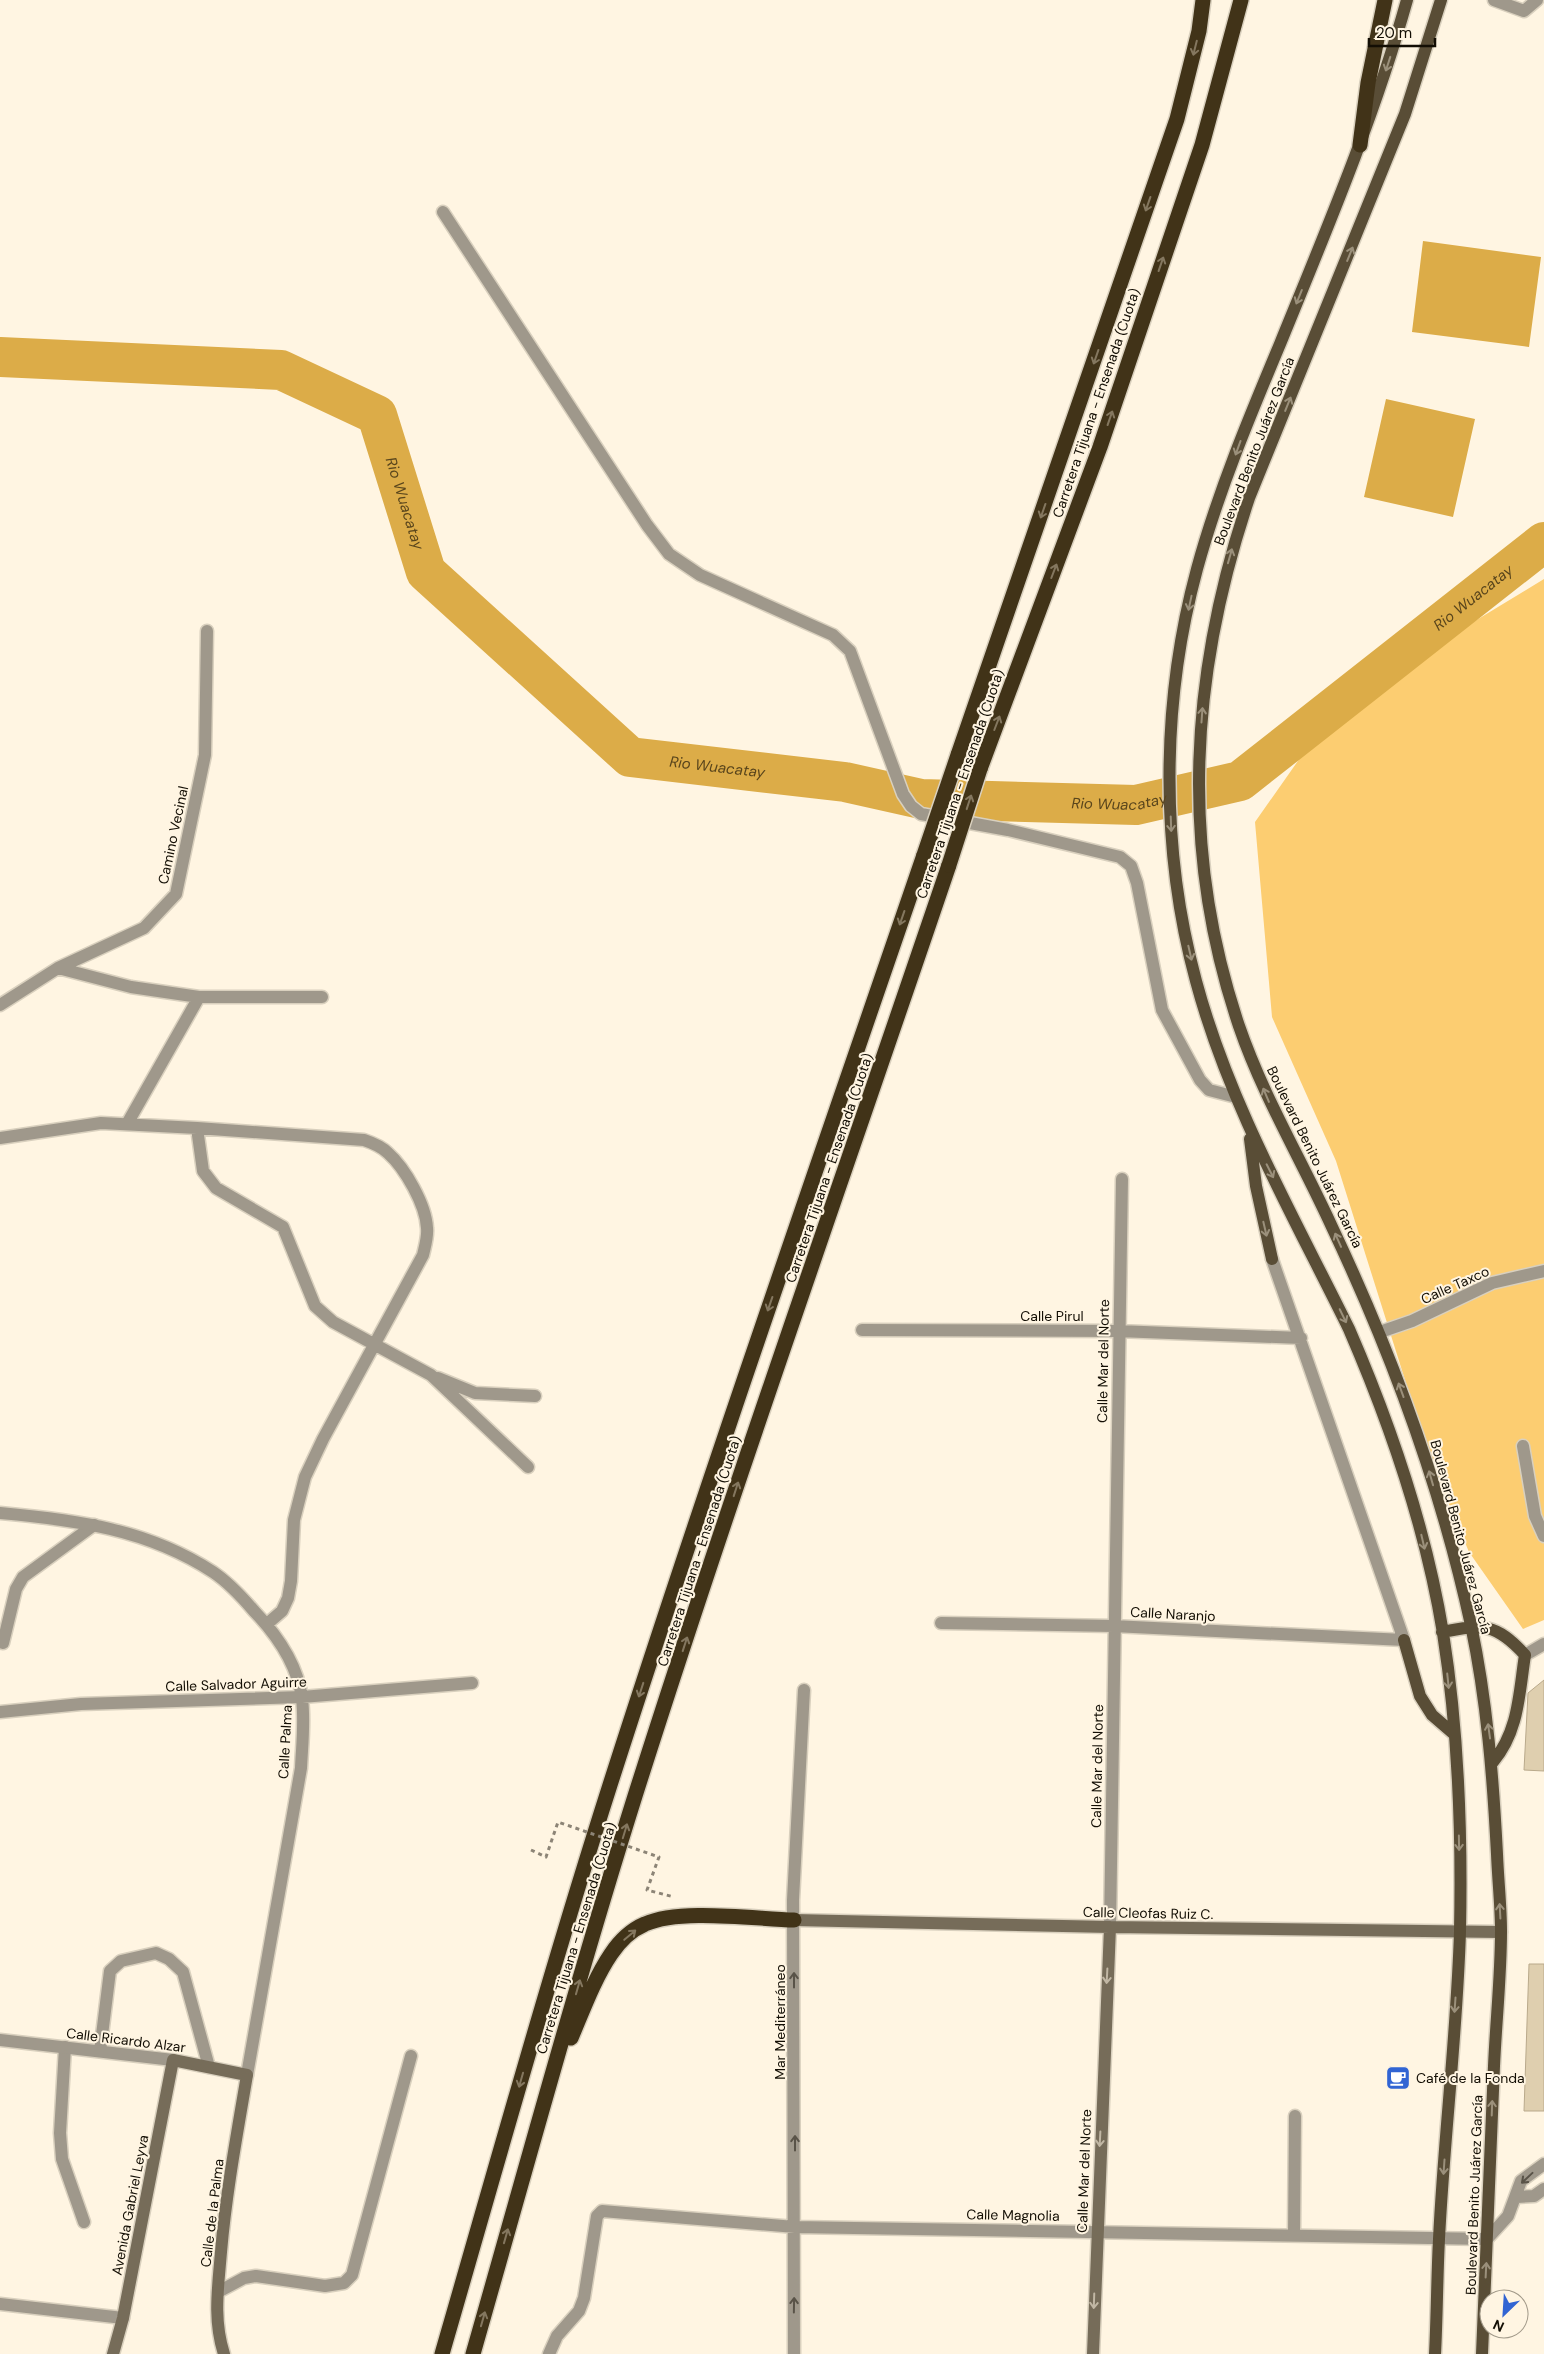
<svg xmlns="http://www.w3.org/2000/svg" width="1544" height="2354" viewBox="0 0 1544 2354" font-family="'DM Sans',sans-serif">
<rect width="100%" height="100%" fill="#fff5e2"/>
<path fill="#fccd71" d="M1544,579V1620L1523,1629L1469,1552L1429,1456L1336,1161L1272,1017L1255,822L1338,704Z"/>
<path fill="#dcac48" d="M1423,241L1541,257L1529,347L1412,332Z
M1386,399L1475,419L1453,517L1364,497Z"/>
<g fill="none" stroke-linecap="round" stroke-linejoin="round">
<path stroke="#dcac48" stroke-width="40" id="s1" d="M0,357L281,370L377,415L426,572L630,757L845,782L921,799L1136,805L1240,781L1544,542"/>
</g>
<path fill="#dfcfaf" stroke="#b9a98b" d="M1544,1680V1771L1524,1770L1528,1693Z
M1529,1964H1544V2111H1524Z"/>
<g fill="none" stroke-linecap="round" stroke-linejoin="round">
<defs>
<path id="lane" d="M1494,0L1524,11L1537,0
M1380,1332L1412,1321L1492,1283L1544,1271
M1523,1446L1535,1516L1544,1536
M3,1643L16,1589L23,1577L94,1525
M65,2047L60,2133L62,2159L84,2222
M100,2051L110,1971L121,1961L156,1953L169,1959L183,1972L209,2067
M1517,2197L1534,2196L1544,2189
M1487,2239L1508,2216L1521,2181L1544,2164
M218,2292L244,2278L256,2276L325,2286L344,2283L352,2275L411,2056"/>
<path id="street" d="M443,212L647,525L669,554L700,575L833,635L850,651L903,794L911,806L921,814L1008,830L1120,857L1131,866L1137,883L1162,1010L1200,1080L1209,1090L1236,1097
M58,968L131,987L199,997H322
M0,1005L58,968L144,928L176,894L205,755L207,631
M127,1124L199,997
M197,1128L364,1140C373,1143 381,1146 388,1153C405,1168 426,1205 427,1228C428,1237 425,1246 423,1255L323,1439L305,1477L294,1520L291,1581L288,1598L282,1611L267,1624
M0,1138L101,1123L197,1128L203,1171L216,1188L283,1227L315,1306L333,1322L431,1375L528,1467
M862,1330L1118,1331L1301,1338
M438,1378L475,1393L535,1396
M0,1513C76,1520 147,1529 213,1572C228,1582 242,1597 254,1611C277,1635 298,1666 302,1699C305,1722 302,1745 301,1768L247,2075
M941,1623L1113,1626L1404,1640L1272,1259
M1525,1655L1544,1644
M0,1712L81,1704L302,1697L472,1683
M1110,1927L1122,1179
M0,2040L173,2060
M1294,2235L1295,2116
M0,2304L123,2318
M549,2354L557,2336L579,2311L584,2298L597,2216L602,2211L795,2227L1487,2239
M794,2354L793,1900L804,1690"/>
<path id="secondary" d="M794,1920L1110,1927L1501,1932
M113,2354L123,2318L173,2060L247,2075C237,2134 226,2193 221,2252C218,2288 213,2320 224,2354
M1093,2354L1110,1927"/>
<path id="primary" d="M1407,0C1374,118 1326,231 1280,344C1249,418 1218,492 1197,569C1161,702 1160,848 1196,981C1229,1104 1293,1215 1349,1329C1391,1426 1426,1529 1443,1633C1458,1728 1462,1835 1460,1931C1457,2034 1444,2136 1439,2239C1437,2277 1437,2316 1435,2354
M1441,0L1405,114L1249,498C1190,674 1179,848 1239,1026C1263,1096 1301,1159 1332,1227C1392,1354 1441,1487 1471,1625C1487,1701 1493,1777 1497,1854C1498,1880 1501,1906 1501,1931C1501,1976 1496,2021 1494,2066C1490,2162 1486,2258 1482,2354
M1250,1139L1256,1186L1272,1259
M1442,1632C1483,1624 1496,1623 1525,1655C1519,1693 1519,1731 1493,1762
M1404,1640L1420,1696L1432,1715L1454,1734"/>
<path id="highway" d="M1360,145L1368,83L1385,0
M958,755L1177,119L1199,31L1203,0
M980,769L1100,447L1202,145L1241,0
M571,2038C583,2010 594,1979 611,1954C619,1942 631,1930 645,1924C680,1908 755,1919 794,1920
M442,2354C497,2164 550,1973 610,1785C710,1473 818,1165 924,855
M473,2354C526,2168 577,1981 635,1796C734,1484 844,1175 949,865"/>
</defs>
<use href="#lane" stroke="#d9d0be" stroke-width="15"/>
<use href="#street" stroke="#d9d0be" stroke-width="15"/>
<use href="#secondary" stroke="#d9d0be" stroke-width="15"/>
<use href="#primary" stroke="#d9d0be" stroke-width="15"/>
<use href="#highway" stroke="#d9d0be" stroke-width="18"/>
<use href="#lane" stroke="#9f988b" stroke-width="12"/>
<use href="#street" stroke="#9f988b" stroke-width="12"/>
<use href="#secondary" stroke="#766c59" stroke-width="12"/>
<use href="#primary" stroke="#594d36" stroke-width="12"/>
<use href="#highway" stroke="#413318" stroke-width="15"/>
<defs>
<path id="highway-bridge" d="M924,855L958,755
M949,865L980,769"/>
</defs>
<use href="#highway-bridge" stroke="#d9d0be" stroke-width="18" stroke-linecap="butt"/>
<path stroke="#8c8476" stroke-width="3" stroke-dasharray="4 4" stroke-linecap="butt" d="M531,1850L546,1857L558,1822L659,1857L647,1890L674,1897"/>
<use href="#highway-bridge" stroke="#413318" stroke-width="15"/>
</g>
<defs><path id="oneway-shaft" d="M-6 0H5M1.5-3L5.5 0L1.5 3" fill="none" stroke-width="1.6" stroke-linecap="round" stroke-linejoin="round" transform="scale(1.25)"/></defs>
<g stroke="#84775f">
<use href="#oneway-shaft" transform="translate(1195 48) rotate(104)"/>
<use href="#oneway-shaft" transform="translate(1148 204) rotate(109)"/>
<use href="#oneway-shaft" transform="translate(1161 264) rotate(-71)"/>
<use href="#oneway-shaft" transform="translate(1096 357) rotate(109)"/>
<use href="#oneway-shaft" transform="translate(1110 418) rotate(-71)"/>
<use href="#oneway-shaft" transform="translate(1043 511) rotate(109)"/>
<use href="#oneway-shaft" transform="translate(1054 571) rotate(-69)"/>
<use href="#oneway-shaft" transform="translate(997 723) rotate(-69)"/>
<use href="#oneway-shaft" transform="translate(969 802) rotate(-72)"/>
<use href="#oneway-shaft" transform="translate(902 918) rotate(109)"/>
<use href="#oneway-shaft" transform="translate(770 1304) rotate(109)"/>
<use href="#oneway-shaft" transform="translate(736 1489) rotate(-72)"/>
<use href="#oneway-shaft" transform="translate(685 1644) rotate(-72)"/>
<use href="#oneway-shaft" transform="translate(641 1690) rotate(108)"/>
<use href="#oneway-shaft" transform="translate(625 1831) rotate(-73)"/>
<use href="#oneway-shaft" transform="translate(630 1935) rotate(-40)"/>
<use href="#oneway-shaft" transform="translate(578 1987) rotate(-74)"/>
<use href="#oneway-shaft" transform="translate(521 2080) rotate(106)"/>
<use href="#oneway-shaft" transform="translate(506 2236) rotate(-74)"/>
<use href="#oneway-shaft" transform="translate(483 2319) rotate(-74)"/>
</g>
<g stroke="#9b907b">
<use href="#oneway-shaft" transform="translate(1388 64) rotate(108)"/>
<use href="#oneway-shaft" transform="translate(1350 254) rotate(-68)"/>
<use href="#oneway-shaft" transform="translate(1299 297) rotate(112)"/>
<use href="#oneway-shaft" transform="translate(1288 404) rotate(-68)"/>
<use href="#oneway-shaft" transform="translate(1238 448) rotate(110)"/>
<use href="#oneway-shaft" transform="translate(1230 556) rotate(-74)"/>
<use href="#oneway-shaft" transform="translate(1190 603) rotate(102)"/>
<use href="#oneway-shaft" transform="translate(1202 715) rotate(-86)"/>
<use href="#oneway-shaft" transform="translate(1171 824) rotate(88)"/>
<use href="#oneway-shaft" transform="translate(1190 953) rotate(77)"/>
<use href="#oneway-shaft" transform="translate(1266 1095) rotate(-113)"/>
<use href="#oneway-shaft" transform="translate(1270 1171) rotate(63)"/>
<use href="#oneway-shaft" transform="translate(1265 1229) rotate(77)"/>
<use href="#oneway-shaft" transform="translate(1338 1240) rotate(-114)"/>
<use href="#oneway-shaft" transform="translate(1343 1316) rotate(64)"/>
<use href="#oneway-shaft" transform="translate(1401 1390) rotate(-110)"/>
<use href="#oneway-shaft" transform="translate(1431 1478) rotate(-106)"/>
<use href="#oneway-shaft" transform="translate(1423 1542) rotate(77)"/>
<use href="#oneway-shaft" transform="translate(1448 1681) rotate(84)"/>
<use href="#oneway-shaft" transform="translate(1489 1731) rotate(-98)"/>
<use href="#oneway-shaft" transform="translate(1459 1843) rotate(89)"/>
<use href="#oneway-shaft" transform="translate(1500 1911) rotate(-93)"/>
<use href="#oneway-shaft" transform="translate(1455 2005) rotate(94)"/>
<use href="#oneway-shaft" transform="translate(1492 2108) rotate(-88)"/>
<use href="#oneway-shaft" transform="translate(1444 2167) rotate(94)"/>
<use href="#oneway-shaft" transform="translate(1486 2270) rotate(-87)"/>
</g>
<g stroke="#c1b7a4">
<use href="#oneway-shaft" transform="translate(1107 1976) rotate(93)"/>
<use href="#oneway-shaft" transform="translate(1100 2139) rotate(93)"/>
<use href="#oneway-shaft" transform="translate(1094 2301) rotate(92)"/>
</g>
<g stroke="#595348">
<use href="#oneway-shaft" transform="translate(794 1980) rotate(-90)"/>
<use href="#oneway-shaft" transform="translate(795 2143) rotate(-90)"/>
<use href="#oneway-shaft" transform="translate(1527 2178) rotate(137)"/>
<use href="#oneway-shaft" transform="translate(794 2305) rotate(-89)"/>
</g>
<defs>
<symbol id="cafe-square" viewBox="-11 -11 22 22"><rect x="-9" y="-9" width="18" height="18" rx="4" fill="#3164d3" stroke="#fff5e2"/><path d="M-5.5-4.5H6V0H3Q3 3.5 0 3.5H-2.5Q-5.5 3.5-5.5 0ZM3-3.2v2h1.7v-2ZM-6 4.5H4V6H-6Z" fill="#fff"/></symbol>
</defs>
<g fill-rule="evenodd">
<use href="#cafe-square" x="1384" y="2064" width="28" height="28"/>
</g>
<g text-anchor="middle" stroke-width="4" stroke-linejoin="round" paint-order="stroke">
<g font-size="14" fill="#130e04" stroke="#fff5e2">
<text transform="translate(1096 403) rotate(-71)" y="5">Carretera Tijuana - Ensenada (Cuota)</text>
<text transform="translate(1254 451) rotate(-69)" y="5">Boulevard Benito Juárez García</text>
<text transform="translate(960 784) rotate(-71)" y="5">Carretera Tijuana - Ensenada (Cuota)</text>
<text transform="translate(173 835) rotate(-78)" y="5">Camino Vecinal</text>
<text transform="translate(1315 1157) rotate(64)" y="5">Boulevard Benito Juárez García</text>
<text transform="translate(829 1168) rotate(-71)" y="5">Carretera Tijuana - Ensenada (Cuota)</text>
<text transform="translate(1455 1285) rotate(-24)" y="5">Calle Taxco</text>
<text x="1052" y="1321">Calle Pirul</text>
<text transform="translate(1103 1361) rotate(-89)" y="5">Calle Mar del Norte</text>
<text transform="translate(1461 1537) rotate(75)" y="5">Boulevard Benito Juárez García</text>
<text transform="translate(699 1551) rotate(-72)" y="5">Carretera Tijuana - Ensenada (Cuota)</text>
<text transform="translate(1173 1614) rotate(3)" y="5">Calle Naranjo</text>
<text transform="translate(236 1684) rotate(-2)" y="5">Calle Salvador Aguirre</text>
<text transform="translate(285 1742) rotate(-87)" y="5">Calle Palma</text>
<text transform="translate(1097 1766) rotate(-89)" y="5">Calle Mar del Norte</text>
<text transform="translate(1148 1913) rotate(1)" y="5">Calle Cleofas Ruiz C.</text>
<text transform="translate(576 1938) rotate(-73)" y="5">Carretera Tijuana - Ensenada (Cuota)</text>
<text transform="translate(780 2022) rotate(-90)" y="5">Mar Mediterráneo</text>
<text transform="translate(126 2040) rotate(7)" y="5">Calle Ricardo Alzar</text>
<text transform="translate(1084 2171) rotate(-88)" y="5">Calle Mar del Norte</text>
<text transform="translate(1474 2195) rotate(-88)" y="5">Boulevard Benito Juárez García</text>
<text transform="translate(130 2205) rotate(-79)" y="5">Avenida Gabriel Leyva</text>
<text transform="translate(212 2213) rotate(-83)" y="5">Calle de la Palma</text>
<text transform="translate(1013 2215) rotate(1)" y="5">Calle Magnolia</text>
</g>
<g font-size="14" fill="#130e04" stroke="#fff5e2" text-anchor="start">
<text x="1416" y="2083">Café de la Fonda</text>
</g>
<g font-size="15" font-style="italic" fill="#59451c" stroke="#fff5e2">
<text dy="5" stroke="none"><textPath href="#s1" startOffset="480">Rio Wuacatay</textPath></text>
<text dy="5" stroke="none"><textPath href="#s1" startOffset="1740">Rio Wuacatay</textPath></text>
<text dy="5" stroke="none"><textPath href="#s1" startOffset="915">Rio Wuacatay</textPath></text>
<text dy="5" stroke="none"><textPath href="#s1" startOffset="1320">Rio Wuacatay</textPath></text>
</g>
</g>
<g transform="translate(1504 2314) rotate(205)"><circle r="24" fill="#fff5e2" stroke="#a19989"/>
<path d="M0-4L9 19L0 12L-9 19Z" fill="#3164d3"/>
<text y="-8" font-size="14" font-weight="bold" text-anchor="middle" fill="#130e04">N</text>
</g>
<path d="M1369 38v8h66v-8" fill="none" stroke="#130e04" stroke-width="2.5"/>
<text x="1376" y="38" font-size="15" fill="#130e04" stroke="#fff5e2" stroke-width="4" paint-order="stroke">20 m</text>
</svg>
